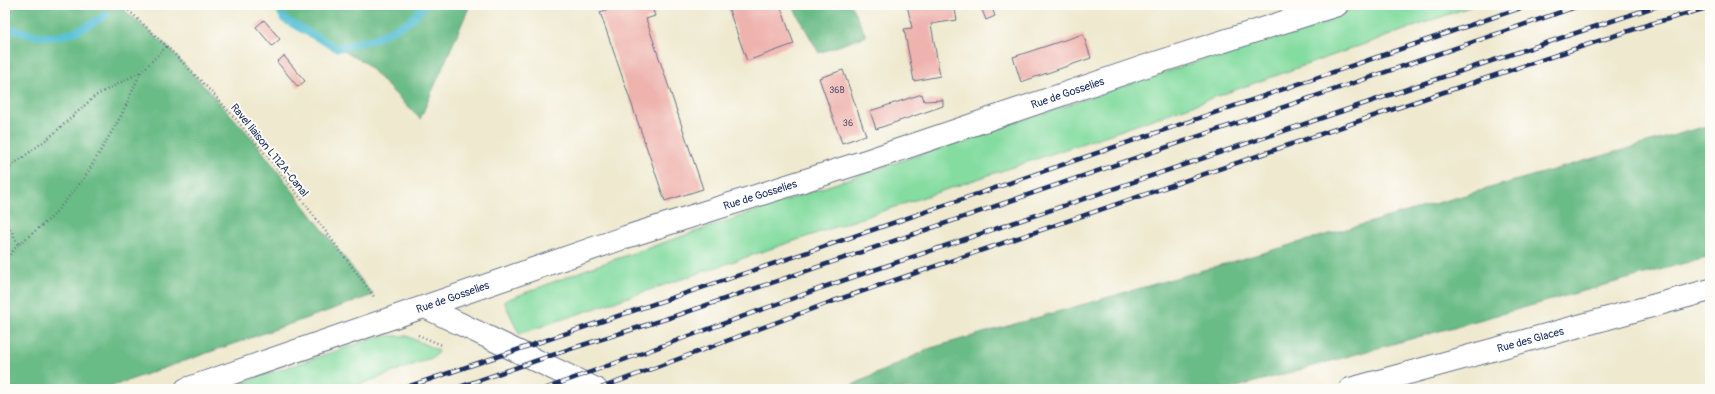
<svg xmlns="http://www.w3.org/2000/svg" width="1715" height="394" viewBox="0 0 1715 394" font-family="Pangolin,sans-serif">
<rect width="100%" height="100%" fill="#fdfcf7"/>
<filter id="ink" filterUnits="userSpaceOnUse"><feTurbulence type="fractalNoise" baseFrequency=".025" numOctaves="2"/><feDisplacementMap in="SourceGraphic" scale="8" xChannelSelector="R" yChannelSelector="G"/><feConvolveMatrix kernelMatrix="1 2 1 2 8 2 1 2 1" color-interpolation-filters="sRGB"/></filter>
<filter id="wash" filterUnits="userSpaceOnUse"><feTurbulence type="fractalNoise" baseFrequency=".012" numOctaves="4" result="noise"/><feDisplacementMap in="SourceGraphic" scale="16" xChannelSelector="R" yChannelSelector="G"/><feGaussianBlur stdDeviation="0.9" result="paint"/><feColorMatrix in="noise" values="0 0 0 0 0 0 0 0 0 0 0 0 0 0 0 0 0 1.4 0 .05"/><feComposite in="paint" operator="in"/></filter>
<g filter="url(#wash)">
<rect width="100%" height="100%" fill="#efe9cf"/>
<path fill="#84dca0" stroke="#50867f" d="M1365,5H1475L1122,130L519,334L504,301L590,268L921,154Z
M381,336H407L439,351L434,357L348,389H222Z"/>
<path fill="#6bbc86" stroke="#437672" d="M5,5H118L167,46L252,138L373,295L104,389H5Z
M278,5H470L420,119L364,62L284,19Z
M792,5H851L866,36L819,53Z
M1710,125V256L1230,389H844L931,348Z"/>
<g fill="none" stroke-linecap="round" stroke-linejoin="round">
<path stroke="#57c0d4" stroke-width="8" d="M278,5L284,19L337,48L374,39L410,21L425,5
M5,27C52,42 64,41 106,15"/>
</g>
<g id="blocks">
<path fill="#efb3ae" d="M620,5H651L655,16L646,19L703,189L665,201L600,12Z
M727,5H780L794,44L747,61Z
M907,5H954L957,20L931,24L940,76L914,81L904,29L912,28Z
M980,5H991L995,16L986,20Z
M264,20L280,39L272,46L256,27Z
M1083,34L1091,58L1021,82L1013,57Z
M284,56L305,81L298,87L277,62Z
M843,70L866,135L842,143L819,78Z
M922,94L924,101L943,100V106L876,129L870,111Z"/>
</g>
</g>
<g filter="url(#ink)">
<use href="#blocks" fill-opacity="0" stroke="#657086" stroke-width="1"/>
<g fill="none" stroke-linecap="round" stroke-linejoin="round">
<defs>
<g id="minor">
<path d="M425,307L596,389"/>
<path id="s1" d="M186,389L626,237L866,161L1146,66L1337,5"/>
<path id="s2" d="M1350,389L1710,290"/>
</g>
</defs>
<use href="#minor" stroke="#657086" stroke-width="24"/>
<path stroke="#657086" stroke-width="2.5" stroke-dasharray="1 3" stroke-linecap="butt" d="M123,5C158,38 193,71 225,107C279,167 327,233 375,298
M5,173L10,167L51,136L95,96L140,72
M5,218L18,245L52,217L85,177L121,116L141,72L167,46
M5,261L18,245
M418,335L442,345"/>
<use href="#minor" stroke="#fff" stroke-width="22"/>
<defs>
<path id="rail" d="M401,389L808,252L1529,5
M454,389L570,349L675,316L1581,5
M544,389L821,288L1428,82L1660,5
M598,389L828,303L1432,96L1647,25L1710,7"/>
</defs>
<use href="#rail" stroke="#1b2f5e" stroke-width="4.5"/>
<use href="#rail" stroke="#fdfcf7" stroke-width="3" stroke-dasharray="9" stroke-linecap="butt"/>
</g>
</g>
<g text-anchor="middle" stroke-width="4" stroke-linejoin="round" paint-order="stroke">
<g font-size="9" fill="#505072">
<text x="837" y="93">36B</text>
<text x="848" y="126">36</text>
</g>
<g font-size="11" fill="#1b2f5e" stroke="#fdfcf7">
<text dy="4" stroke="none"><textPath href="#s1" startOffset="930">Rue de Gosselies</textPath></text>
<text transform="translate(270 150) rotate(51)" y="4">Ravel liaison L112A-Canal</text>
<text dy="4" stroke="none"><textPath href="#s1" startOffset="606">Rue de Gosselies</textPath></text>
<text dy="4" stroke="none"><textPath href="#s1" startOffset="282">Rue de Gosselies</textPath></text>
<text dy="4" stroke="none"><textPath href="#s2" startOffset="187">Rue des Glaces</textPath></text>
</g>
</g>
<rect width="1715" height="394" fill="none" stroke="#fdfcf7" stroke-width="20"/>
</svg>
